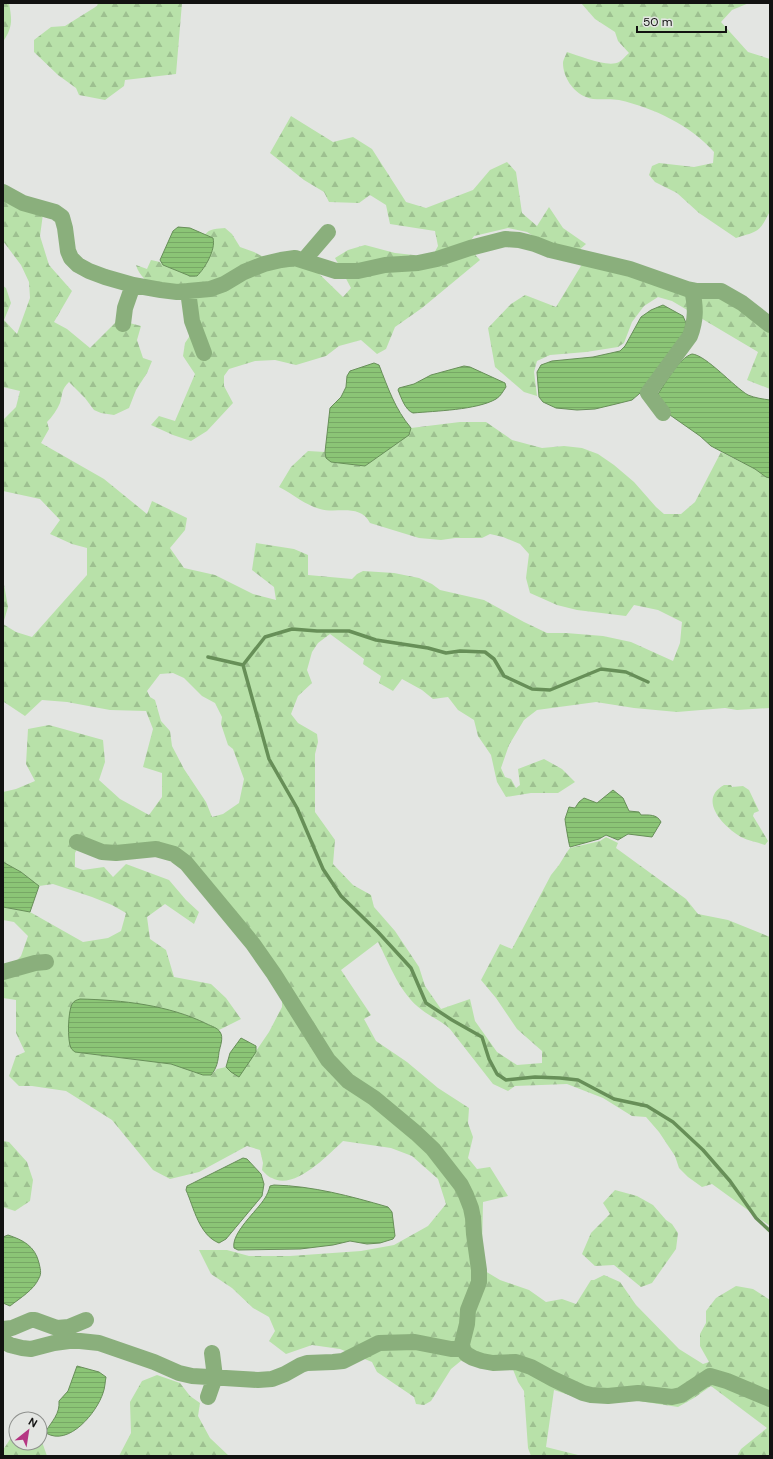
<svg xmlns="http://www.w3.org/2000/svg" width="773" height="1459" viewBox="0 0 773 1459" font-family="'DM Sans',sans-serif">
<defs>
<pattern id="forest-firs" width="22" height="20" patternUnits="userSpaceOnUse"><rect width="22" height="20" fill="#b8e1a9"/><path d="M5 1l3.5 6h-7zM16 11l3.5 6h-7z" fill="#9dc090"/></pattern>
<pattern id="water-rules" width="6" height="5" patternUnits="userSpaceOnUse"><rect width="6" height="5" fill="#8bc576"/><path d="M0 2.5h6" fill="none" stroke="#77a865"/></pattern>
</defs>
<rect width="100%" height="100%" fill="#e3e5e2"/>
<path fill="url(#forest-firs)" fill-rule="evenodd" d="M3,3H9C12,20 13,27 3,42Z
M98,3H182L176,74L125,80L124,86L105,100L79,95L76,88L58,75L34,52V40L51,27L65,26L97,6Z
M581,3H749L732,10L721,22L748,52L770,59V211C759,233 759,231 736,238L699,213L677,193L655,182L649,175L652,166L659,163L694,167L713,163L714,152C690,125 654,108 619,100C609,98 594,101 586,97C573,92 563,77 563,63C563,60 566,55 567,52C580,56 608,68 619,62C623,60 626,55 629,53L618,41L615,32L595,19Z
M291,116L333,142L353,137L372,149L406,202L426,208L473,190L490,170L507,162L516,172L522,213L537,226L549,207L563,228L586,244L578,251L543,242L527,232L508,228L474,236L467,246L480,260L422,308L395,327L386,349L377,354L361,340L339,346L326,356L296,365L275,360L255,361L229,369L224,376V386L233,403L207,431L191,441L173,435L151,425L159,416L175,421L195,374L183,356L185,343L197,325L191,300C172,293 142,287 136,265L147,269L151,260L160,262L163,265L190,276H197C205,268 216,250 212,238L205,235C209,228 218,229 225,228L232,234L240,247L254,252L279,265L312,267L343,297L351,288L335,258L348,250L365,245L395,253L432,257L438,246L435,231L390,224L386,205L370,195L359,203L329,202L324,192L304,180L270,153Z
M3,197L43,214L40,236L49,265L72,291L54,322L67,329L90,348L118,320L141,326L137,340L143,358L152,361L147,373L136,390L129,408L114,415L101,413L94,410L85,398L69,382C61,390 63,393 60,403C57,410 52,417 47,422L49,429L41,443L104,479L147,514L152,501L187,518L185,530L170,548L184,568L215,575L253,594L276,600L274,587L252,570L256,543L294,549L308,555V575L352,579L357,574L363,571L394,573L419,578L432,584L440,590L484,600L524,622L547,633H566L603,636L631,642L673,661L680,643L682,622L658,610L634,605L626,616L577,610L557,605L530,593L526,578L529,554L520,544L503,537L490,534L482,538H455L441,540L419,538L370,523C360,503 336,514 320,509C305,505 293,494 279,487L291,467L308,451L325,452V455L331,462L365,466L409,435L411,428L460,422H486L512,440L542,448L564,446L582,448L598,454L614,465L634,482L656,507L664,514H681L695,502L721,452L755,469L766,477L770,478V708L737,710L725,708L677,712L634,708L596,702L537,710L524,720L509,745L501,768L505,777L511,779L516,788L520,785L518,769L544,759L562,769L575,782L558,793H531L506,797L497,782L491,755L478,736L474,720L458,710L448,697L433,699L422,690L402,679L393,691L379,683L381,676L363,664L364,659L330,634L318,643L312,652L307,670L312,683L298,696L291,714L298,723L317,734L318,742L315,754V812L335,840L333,864L353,885L371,895L374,907L395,931L419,967L425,986L441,1009L470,999L475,1021L497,1052L517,1065L542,1063V1051L517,1029L496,998L481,980L500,944L512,949L551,875L559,865L567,852L570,848L600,841L606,837L618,843L616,848L686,899L698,914L728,920L770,937V1226L712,1184L702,1187L688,1177L679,1168L675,1156L659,1132L646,1117L632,1116L603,1098L567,1084L515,1086L508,1091L493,1084L450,1029C442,1021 431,1017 422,1010C400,994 390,965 378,942L341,970L371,1015L364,1019L376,1041L407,1062L438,1088L469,1108L468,1123L473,1137L468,1158L477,1169L490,1167L508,1196L483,1202L482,1248L485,1271L500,1280L529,1290L546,1302L562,1299L576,1304L591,1280H594L604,1275L620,1282L636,1305L679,1349L703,1364L709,1362L700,1346V1334L706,1323V1311L716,1298L736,1286L753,1289L770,1300V1456H737L741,1449L767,1428L711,1386L694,1398L678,1407L639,1401L578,1398L554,1390L546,1447L582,1456H531L528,1448L524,1391L518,1382L508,1357L462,1360L451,1369L431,1401L424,1405L416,1404L414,1397L377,1372L372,1362L340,1349L312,1345L286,1354L269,1341L275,1331L269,1317L253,1308L232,1288L211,1274L199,1250H227L249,1256H290L361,1251L394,1245L428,1226L446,1204L438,1179L412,1156L391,1148L343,1141C328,1155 294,1191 272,1178C268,1177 265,1173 262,1170L263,1163L260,1150L247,1146L199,1172L170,1179L153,1170L112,1120L66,1091L32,1086H19L9,1076L16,1056L25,1052L16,1033V1000L3,998V975L21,956L28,936L14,922L3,920V907L30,912L83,942L108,938L121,931L126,913L112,905L92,897L53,884L39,886L21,872L3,862V792L16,789L35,781L26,764L28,729L49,725L103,740L105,762L99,780L120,799L149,815L162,797V773L143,767L153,729L146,711L110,710L67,702L42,700L25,716L4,702L3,697V579L8,607L3,624L16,632L32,637L87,575V548L72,544L50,534L60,520L40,499L3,491V420L16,407L20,391L3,387V286L6,288L11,303L4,320L17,334L30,298L29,282L21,265L3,241ZM173,673L184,678L202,696L215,703L222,717L221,724L228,745L233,749L244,779L239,803L223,814L212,817L206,802L184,769L172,746L170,731L161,721L155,700L150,697L147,691L160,674ZM81,841L97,846L176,850L282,991V1007L269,1032L239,1076L231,1072L226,1067L217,1069L211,1075H203L171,1064L75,1052C64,1043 69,1016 72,1003L99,1000L151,1007L179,1013L201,1021L219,1030L241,1019L226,998L211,984L174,977L166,950L150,939L147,917L165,904L194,924L199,912L186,900L169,880L126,864L113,877L104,867L83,870L75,867V853Z
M584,261L720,295L770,329V389L747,380L758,352L672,301L658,297L644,306L632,322L624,343L618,347L586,352L550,355L537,361L534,372L537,396L524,392L495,367L488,328L511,304L525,295L556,307Z
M724,785H731L732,787L743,786L749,790L759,811L754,813L753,816L768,841L765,845C757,842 749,841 741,837C724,827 697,800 724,785Z
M3,1141L9,1142L27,1162L33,1180L30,1201L15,1211L3,1207Z
M615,1190L637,1196L653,1205L666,1220L672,1224L678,1233L676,1249L652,1283L641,1287L614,1265L595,1266L582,1254L591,1233L610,1214L603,1203Z
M157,1375L180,1383L190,1396L200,1403L198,1416L210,1438L229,1456H119L131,1433L130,1402L142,1381Z
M27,1413L36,1414L44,1423L41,1439L47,1456H3V1450L16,1430V1443H40V1419H23Z"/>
<path fill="url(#water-rules)" stroke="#678f58" d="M178,227L190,228L213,238C216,250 205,268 197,276H190L163,265L160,260L173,231Z
M663,305L683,316L686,323L684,333L647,387L632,400L616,404L595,409L577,410L556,408L543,402L539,397L537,372L541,365L552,361L593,357L620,351L625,346L641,317L651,310Z
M692,354C706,355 734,387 748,395C755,398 763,399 770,400V478L766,477L755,469L711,446L700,436L670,415L658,394C666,382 679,358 692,354Z
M374,363L379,365C388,388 395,409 411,428L409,435L365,466L331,462L326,458L325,452L330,408L341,397L346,387L347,376L350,371Z
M464,366L470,367L505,383L506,387C503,391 501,396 496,399C477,410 435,411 413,413C405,410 401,397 398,390L399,388L414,384L431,375Z
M613,790L623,798L629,811L639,812L641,815C649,815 657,814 661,822L652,837L628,834L618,840L606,835L599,839L570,847C569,845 565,821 565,819C566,815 568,811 569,807L575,808L579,802L584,798L597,803Z
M3,862L21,872L39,886L30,912L3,907Z
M80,999C122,1000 169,1005 207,1024C211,1026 218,1028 220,1032C224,1037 220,1047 219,1052C218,1061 217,1068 211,1075H203L171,1064L75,1052C74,1051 72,1050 71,1048C67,1040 68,1012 72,1004C74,1001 76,1000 80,999Z
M241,1038L256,1046V1052L239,1077L231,1072L226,1067L230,1053Z
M243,1158L247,1159L261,1174L264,1184L262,1196L226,1239L219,1243C199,1235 194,1208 186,1190L187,1186Z
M274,1185C313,1186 350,1196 388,1207L392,1212L395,1236L393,1239L380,1243L367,1244L350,1241L333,1245L300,1249L238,1250L234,1248C231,1233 257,1211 265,1198C267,1195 269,1190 270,1186Z
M8,1235C23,1240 35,1246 39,1263C40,1268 42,1273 39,1278C34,1290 20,1298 10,1306L3,1303V1237Z
M77,1366L99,1372L106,1377C105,1382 105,1388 103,1393C97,1412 69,1447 46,1433V1431C52,1421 60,1414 59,1401L68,1391Z"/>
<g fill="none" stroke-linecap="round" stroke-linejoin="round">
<path stroke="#678f58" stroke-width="3.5" d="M208,657L243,665L265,637L292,629L317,631H349L376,640L428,648L446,653L460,651L485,652L494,659L504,676L532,689L550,690L601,669L626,672L648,682
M243,665L269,759L297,808L323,869L341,896L378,932L411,968L426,1003L452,1020L482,1037L489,1059L497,1074L506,1080L535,1077L560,1078L578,1080L614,1099L647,1106L673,1122L703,1150L730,1181L756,1218L770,1231"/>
<path stroke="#8aaf7c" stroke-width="16" d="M3,192L23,203L55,212L62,217L65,228L68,251L71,258L78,265L89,271L105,277L133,285L161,290L177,292L210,289L224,284L244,272L264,264L281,260L295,258L336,271H358L385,265L418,263L437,259L470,248L505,239L519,240L535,244L550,250L630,269L687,289L697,291H721L742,303L770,325
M304,260L328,232
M188,291L192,321L204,353
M123,324L125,308L133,285
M663,413L648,393L690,336C696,320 696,307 692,290
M77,842L102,852L116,853L156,849L174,854L186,863L253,944L274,974L328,1060L348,1081L374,1098L416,1133L433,1149L461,1185L466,1195L471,1208L473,1218L474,1234L479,1270V1282L468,1310L467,1324L462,1344L463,1349L466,1354L473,1358L482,1361L493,1363L516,1362L531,1367L553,1379L583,1393L591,1395L608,1396L638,1393L672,1397L681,1395L710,1376L727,1381L770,1399
M3,972L35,963L46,962
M3,1329L12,1328L31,1320H35L57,1328L69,1327L86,1320
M3,1341L10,1345L22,1348L31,1349L54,1343L69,1341H80L99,1343L154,1362L179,1373L192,1376L258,1380L272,1379L285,1374L301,1365L307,1363L333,1362L343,1361L379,1343L415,1342L451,1349H463
M208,1397L215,1377L212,1353"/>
</g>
<rect width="773" height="1459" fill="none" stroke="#121211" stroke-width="8"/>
<g transform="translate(28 1431) rotate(30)"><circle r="19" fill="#e3e5e2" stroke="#8f918e"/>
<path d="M0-3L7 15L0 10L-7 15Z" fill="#b53683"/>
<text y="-6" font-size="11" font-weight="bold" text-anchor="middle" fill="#121211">N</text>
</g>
<path d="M637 26v6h89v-6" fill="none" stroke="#121211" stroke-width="2"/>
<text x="643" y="26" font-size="12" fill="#121211" stroke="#e3e5e2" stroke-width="3" paint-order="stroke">50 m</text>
</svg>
